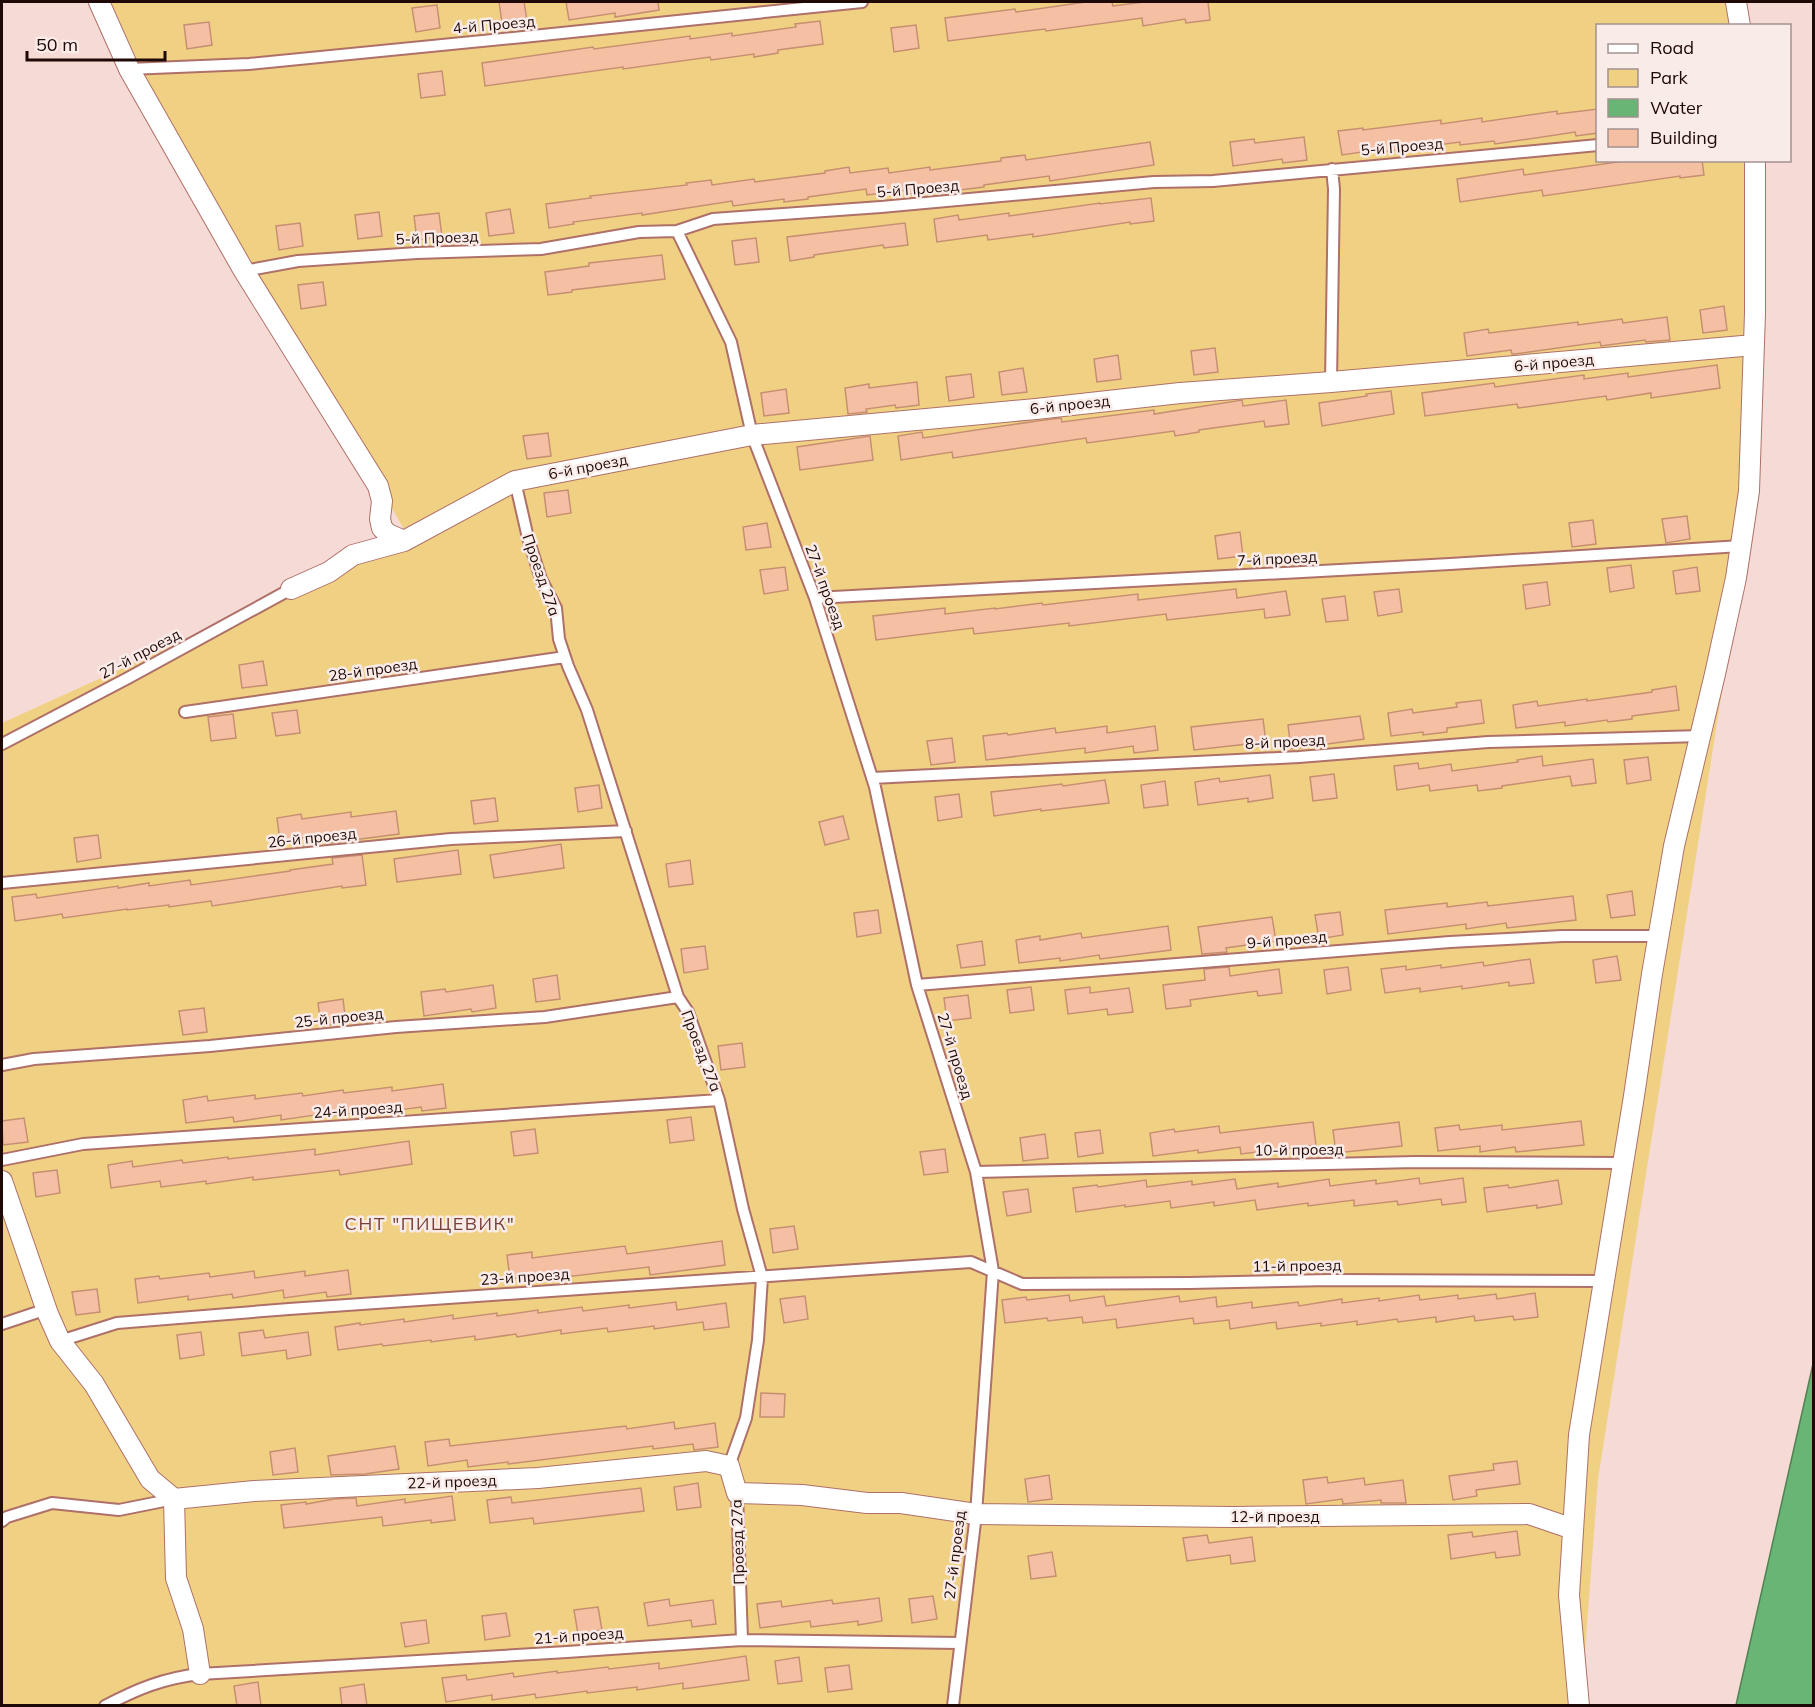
<svg xmlns="http://www.w3.org/2000/svg" width="1815" height="1707" viewBox="0 0 1815 1707" font-family="Mulish,sans-serif">
<rect width="100%" height="100%" fill="#f6dad5"/>
<path fill="#f0d183" d="M111,2H1741L1746,25L1598,26V160L1763,161L1752,501L1598,1479L1581,1705H2V723L409,538L147,82Z"/>
<path fill="#68b576" stroke="#528154" stroke-width="1.5" d="M1813,1364V1705H1736Z"/>
<path fill="#f4bfa3" stroke="#c78f71" stroke-width="1.5" d="M499,2H524L527,20L502,23Z
M566,2H658L659,10L615,17V13L569,20Z
M1086,2H1112L1113,6L1144,2H1208L1210,20L1186,23L1185,19L1143,26L1142,18L1046,31L1045,29L948,41L945,18L1015,9L1016,12Z
M437,5L440,28L416,32L412,8Z
M820,21L823,44L778,50V53L754,57V54L711,60L710,57L623,69V67L485,86L482,63L593,47L594,49L690,36V39L732,33V36L796,27L795,24Z
M209,22L212,45L187,49L184,25Z
M916,25L919,48L894,52L891,28Z
M442,71L445,95L421,98L418,74Z
M1598,109V133L1576,136L1575,132L1495,144L1494,141L1460,145V142L1382,152V149L1342,155L1338,131L1363,128V130L1441,120V124L1482,118V122L1557,111V114Z
M1304,137L1307,160L1283,163L1282,159L1233,166L1230,142L1254,139L1255,143Z
M1150,142L1154,165L1050,181L1049,176L984,185V187L960,190L959,187L909,194L908,190L867,195L866,189L808,197V199L784,202V199L733,206L732,201L642,215V213L573,222L574,224L549,228L546,204L591,198L590,196L687,185L686,183L711,180L712,185L754,179L755,182L825,173V171L849,167L850,173L888,168L889,173L930,167V170L1001,161V158L1025,155L1026,160Z
M1632,160H1702L1704,175L1680,178V176L1543,196L1542,190L1460,202L1457,179L1523,169L1524,175Z
M1151,198L1154,221L1130,224V222L1033,237V234L988,240L987,235L937,242L934,219L958,215L959,220L1009,213V216L1100,203V204Z
M510,209L514,233L489,236L486,213Z
M379,212L382,236L358,239L355,215Z
M439,213L442,237L417,240L414,216Z
M300,223L303,246L279,250L276,226Z
M905,223L908,245L884,248L883,245L814,255V257L790,261L787,237Z
M756,238L759,262L735,265L732,241Z
M662,255L665,279L572,290V292L548,295L545,272L589,266V263Z
M323,282L326,305L301,309L298,285Z
M1724,306L1727,330L1703,333L1700,310Z
M1667,317L1670,340L1646,342L1645,340L1601,346L1600,342L1515,354H1512L1511,350L1467,356L1464,333L1488,329L1489,333L1578,322V325L1622,319L1623,323Z
M1215,348L1218,372L1194,375L1191,351Z
M1118,355L1121,379L1097,382L1094,359Z
M1717,365L1720,388L1651,398V393L1607,400L1606,396L1518,408L1517,404L1425,416L1422,393L1494,383L1495,387L1584,375V379L1628,373V377Z
M1023,368L1027,392L1002,395L999,372Z
M971,374L974,397L949,401L946,377Z
M917,382L919,405L896,408L895,405L866,409L867,412L848,414L845,388L869,384V388Z
M786,389L789,413L764,416L761,393Z
M1391,391L1394,414L1322,426L1319,403L1367,396L1366,394Z
M1242,400L1243,406L1286,400L1289,424L1265,427L1264,421L1199,430V432L1175,436L1174,431L1087,443L1086,438L953,458L952,452L901,460L898,436L922,432L923,438L1037,421L1061,418L1062,422L1154,410V414Z
M548,433L551,456L527,459L523,436Z
M870,436L873,460L800,470L797,447Z
M568,490L571,513L547,517L544,493Z
M1687,516L1690,539L1666,543L1662,519Z
M1593,520L1596,544L1572,547L1569,523Z
M767,523L771,547L746,550L743,527Z
M1240,532L1243,556L1218,559L1215,536Z
M1631,565L1634,588L1610,592L1607,568Z
M785,567L788,590L764,594L760,570Z
M1697,567L1700,591L1676,594L1673,571Z
M1547,582L1550,605L1526,609L1523,585Z
M1236,589L1237,598L1286,591L1290,615L1265,618L1264,609L1167,620L1166,614L1069,626V623L974,634L973,628L876,640L873,616L945,608V614L995,608V609L1042,603L1043,605L1138,594V600Z
M1399,589L1402,612L1378,616L1374,592Z
M1345,596L1348,620L1326,622L1322,599Z
M263,661L267,685L242,688L239,665Z
M1676,686L1679,710L1632,716V719L1608,722L1607,720L1565,726V722L1516,728L1513,705L1537,701L1538,706L1587,699V701L1652,692V690Z
M1481,700L1484,723L1447,728V732L1423,735V732L1391,736L1388,713L1412,709L1413,713L1457,707L1456,703Z
M297,710L300,733L276,736L272,713Z
M233,714L236,738L211,741L208,717Z
M1360,716L1364,739L1291,749L1288,725Z
M1263,719L1266,742L1194,750L1191,727Z
M1107,726V733L1155,726L1158,750L1134,753L1133,746L1085,753V748L986,760L983,736L1007,733L1008,735L1055,728L1056,733Z
M952,738L955,762L931,765L927,741Z
M1542,756L1543,766L1593,759L1596,783L1572,786L1570,776L1502,786V788L1478,791L1477,785L1430,791L1429,785L1397,790L1394,766L1418,763L1419,769L1451,764L1452,771L1518,762L1517,760Z
M1648,757L1651,780L1627,784L1624,760Z
M1334,774L1337,798L1313,801L1310,777Z
M1270,775L1273,798L1248,802V798L1198,805L1195,782L1219,778L1220,782Z
M1105,780L1109,803L1041,811V809L994,816L991,792L1062,784L1063,786Z
M1165,781L1168,805L1144,808L1141,785Z
M599,785L602,808L578,812L575,788Z
M959,794L962,817L938,821L935,797Z
M495,798L498,821L474,824L471,801Z
M396,811L399,834L330,843L329,834L280,841L277,818L301,814L302,819L351,812V817Z
M843,816L849,839L825,845L819,822Z
M98,835L101,858L77,862L74,838Z
M561,844L564,868L494,878L490,855Z
M458,850L461,874L397,882L394,859Z
M362,855L366,885L342,888V886L212,906L211,901L169,907V905L127,910V909L63,918L62,914L15,921L12,897L36,894L37,898L118,886V888L149,883V886L190,880L191,885L290,871V870L333,864L332,858Z
M690,860L693,884L669,887L666,864Z
M1632,891L1635,915L1611,918L1607,895Z
M1573,896L1576,920L1507,928L1506,923L1466,929V924L1388,934L1385,910L1447,903V907L1487,902L1488,906Z
M878,910L881,933L857,937L854,913Z
M1340,912L1343,935L1319,939L1315,915Z
M1272,917L1276,941L1226,948L1227,952L1202,954L1198,927Z
M1168,926L1171,950L1100,959L1099,955L1060,961V958L1019,963L1016,940L1040,936V940L1081,933L1082,938Z
M982,941L985,965L961,968L957,945Z
M705,946L708,969L684,973L681,949Z
M1617,956L1621,980L1596,983L1593,960Z
M1530,959L1534,983L1509,986V982L1462,989V986L1420,992V988L1385,993L1381,969L1406,966V970L1441,965V968L1483,962L1484,966Z
M1229,967L1230,976L1279,969L1282,993L1258,996L1257,991L1190,1000L1191,1006L1166,1009L1163,985L1205,980L1204,969Z
M1348,967L1351,990L1327,994L1324,970Z
M557,975L560,999L536,1002L533,979Z
M493,985L496,1008L472,1012L471,1009L424,1016L421,992L445,989L446,992Z
M1031,987L1034,1010L1010,1013L1007,990Z
M1090,987V993L1129,988L1133,1012L1108,1015L1107,1009L1068,1014L1065,990Z
M968,995L971,1018L947,1021L944,998Z
M343,999L346,1023L321,1026L318,1003Z
M204,1008L207,1032L183,1035L179,1011Z
M742,1043L745,1067L721,1070L718,1046Z
M443,1084L446,1108L422,1111L421,1107L370,1114V1111L322,1117V1114L281,1120V1115L234,1122L233,1117L186,1123L183,1100L207,1096L208,1101L255,1095V1099L302,1093L303,1096L343,1090L344,1093L392,1087V1091Z
M691,1117L694,1140L670,1143L667,1120Z
M24,1118L28,1142L3,1145L2,1121Z
M1581,1121L1584,1145L1516,1152L1515,1147L1480,1152V1146L1438,1151L1435,1128L1459,1125L1460,1130L1502,1125V1130Z
M1313,1122L1316,1145L1241,1154L1240,1147L1198,1153V1150L1153,1156L1150,1133L1174,1129L1175,1132L1219,1126L1220,1133Z
M1399,1122L1402,1146L1336,1153L1333,1130Z
M535,1129L538,1153L514,1156L511,1132Z
M1100,1130L1103,1153L1078,1157L1075,1133Z
M1045,1134L1048,1158L1023,1161L1020,1138Z
M409,1141L412,1164L340,1175L339,1170L253,1180V1177L206,1184V1181L161,1187L160,1181L111,1188L108,1165L132,1161L133,1167L182,1160L183,1163L228,1157V1159L315,1149V1155Z
M945,1149L948,1172L924,1175L920,1152Z
M57,1170L60,1193L36,1197L33,1173Z
M1419,1178L1420,1184L1463,1178L1466,1202L1442,1205L1441,1199L1398,1205L1397,1201L1354,1206V1200L1308,1206V1203L1257,1210L1255,1200L1214,1206V1202L1171,1208L1170,1201L1125,1207V1205L1076,1212L1073,1188L1097,1185L1098,1187L1146,1180L1147,1187L1192,1181V1185L1235,1179L1237,1189L1278,1183V1187L1329,1179L1330,1186L1376,1180V1184Z
M1558,1180L1562,1204L1537,1208V1205L1487,1212L1484,1188L1508,1185L1509,1188Z
M1028,1189L1031,1212L1007,1216L1003,1192Z
M794,1226L798,1249L773,1253L770,1229Z
M722,1241L725,1265L650,1275L649,1267L557,1278L556,1273L510,1279L507,1255L532,1252V1258L625,1246L627,1254Z
M348,1270L351,1294L327,1297L326,1292L284,1298L283,1290L233,1298L232,1294L188,1300V1296L138,1303L135,1279L159,1276L160,1279L209,1273L210,1277L254,1271L255,1278L305,1271V1276Z
M97,1289L100,1312L76,1315L72,1292Z
M1535,1293L1538,1317L1514,1320L1513,1316L1475,1321L1474,1316L1436,1322V1317L1398,1322L1397,1319L1357,1325V1321L1321,1326V1323L1277,1329L1276,1322L1230,1329L1229,1320L1194,1324L1193,1318L1117,1328L1116,1319L1083,1323L1082,1317L1048,1321L1047,1318L1005,1323L1002,1300L1026,1297L1027,1300L1069,1295L1070,1301L1104,1296L1106,1306L1179,1296L1180,1302L1216,1297L1217,1307L1252,1302V1308L1298,1302L1299,1306L1342,1299V1303L1379,1298V1301L1419,1295L1420,1300L1458,1295V1299L1496,1294L1497,1299Z
M805,1296L808,1319L784,1323L780,1299Z
M676,1302L677,1310L726,1303L729,1327L704,1330L703,1322L654,1329V1326L608,1332L607,1328L561,1334V1330L517,1337L516,1334L475,1340V1336L431,1342V1340L383,1346L382,1344L338,1350L335,1327L360,1323V1325L404,1319V1322L453,1315V1319L497,1313V1316L538,1310V1313L582,1307L583,1311L629,1305V1308Z
M263,1330L265,1338L308,1332L311,1355L287,1359L286,1350L242,1356L239,1333Z
M201,1332L204,1355L180,1359L177,1335Z
M761,1393L785,1394L784,1417H760Z
M674,1422L675,1429L715,1423L718,1447L694,1450L693,1444L653,1449V1446L508,1464V1462L468,1467L467,1460L428,1466L425,1442L449,1439L450,1446L626,1426L627,1429Z
M395,1446L399,1469L365,1474L331,1475L328,1456Z
M295,1448L298,1472L273,1475L270,1452Z
M1517,1461L1520,1484L1476,1490L1477,1496L1453,1500L1449,1476L1494,1470L1493,1464Z
M1049,1475L1052,1499L1028,1502L1025,1479Z
M1327,1477L1328,1483L1364,1478L1365,1485L1403,1480L1406,1503H1381V1500L1343,1504L1342,1499L1306,1504L1303,1480Z
M698,1483L701,1507L677,1510L674,1487Z
M641,1488L644,1511L534,1524L533,1518L490,1523L487,1500L511,1497L512,1503Z
M452,1496L455,1520L431,1523V1520L383,1526L382,1517L284,1528L281,1505L306,1502V1504L334,1499L356,1498L357,1506L405,1499V1503Z
M1517,1531L1520,1555L1496,1558L1495,1552L1451,1559L1448,1535L1472,1532L1473,1537Z
M1207,1535L1209,1543L1252,1537L1255,1561L1231,1564L1230,1555L1187,1561L1183,1538Z
M1052,1552L1056,1576L1031,1579L1028,1556Z
M933,1596L937,1619L912,1623L909,1599Z
M879,1598L882,1621L858,1625V1621L811,1627L810,1621L760,1628L757,1604L781,1601L782,1607L832,1600L833,1604Z
M669,1599L670,1606L713,1600L716,1624L692,1627L691,1620L648,1626L644,1603Z
M598,1607L602,1630L578,1634L574,1610Z
M506,1613L510,1636L485,1640L482,1616Z
M426,1620L429,1643L405,1647L401,1623Z
M746,1656L749,1680L683,1689V1683L637,1690V1687L587,1693V1691L536,1698L535,1694L492,1700V1695L446,1702L442,1678L466,1675L467,1680L513,1673L514,1677L557,1671V1673L608,1667L609,1669L659,1663V1669Z
M799,1657L802,1681L778,1684L775,1661Z
M849,1665L852,1689L828,1692L825,1668Z
M258,1682L261,1706H237L234,1686Z
M364,1684L367,1706H342L340,1688Z"/>
<g fill="none" stroke-linecap="round" stroke-linejoin="round">
<defs>
<path id="lane" d="M129,69L249,64L523,37L862,2
M677,231L731,342L752,435L815,598L875,787L917,985L976,1172L993,1271L976,1514L953,1706
M244,271L298,261L417,253L541,249L639,232L677,231L713,219L881,207L1154,182L1213,181L1598,145
M1331,382L1334,189L1332,169
M515,481L528,538L541,579L556,608L559,639L568,666L587,710L678,997L688,1012L719,1100L743,1209L762,1277L758,1340L746,1418L729,1466
M815,598L1450,564L1741,546
M185,712L565,657
M2,744L128,678L291,589
M872,778L1299,757L1488,742L1701,736
M2,883L451,839L626,831
M917,985L1450,942L1562,936H1659
M2,1065L34,1059L210,1046L396,1027L545,1017L678,997
M2,1160L83,1144L719,1100
M976,1172L1416,1162L1624,1163
M2,1324L44,1310L48,1314
M60,1341L117,1323L289,1309L971,1262L1022,1284L1189,1283L1330,1280L1604,1281
M737,1493L742,1640
M2,1521L7,1517L52,1503L119,1510L174,1499
M105,1706C137,1689 164,1678 200,1674L567,1652L742,1640L960,1643"/>
<path id="street" d="M99,2L129,69L244,271L378,486L382,501L380,519L382,528L388,534L404,541L353,555L329,572L291,589
M1736,2L1740,26
M404,541L515,481L752,435L1036,409L1180,393L1331,382L1754,345
M2,1181L48,1314L60,1341L94,1384L150,1479L174,1499L176,1578L193,1629L200,1674
M174,1499L254,1491L538,1478L706,1461L729,1466L737,1493L802,1495L867,1503H901L976,1514L1232,1517L1529,1514L1573,1529
M1579,1706L1569,1595L1579,1435L1634,1096L1652,974L1674,846L1715,674L1736,578L1749,491L1755,313V160"/>
</defs>
<use href="#lane" stroke="#ae7068" stroke-width="14"/>
<use href="#street" stroke="#ae7068" stroke-width="22"/>
<use href="#lane" stroke="#fff" stroke-width="10"/>
<use href="#street" stroke="#fff" stroke-width="20"/>
</g>
<g text-anchor="middle" stroke-width="5" stroke-linejoin="round" paint-order="stroke">
<g font-size="15" fill="#1f0906" stroke="#f9ebe8">
<text transform="translate(494 25) rotate(-5)" y="5">4-й Проезд</text>
<text transform="translate(1402 147) rotate(-5)" y="5">5-й Проезд</text>
<text transform="translate(918 189) rotate(-5)" y="5">5-й Проезд</text>
<text transform="translate(437 238) rotate(-2)" y="5">5-й Проезд</text>
<text transform="translate(1554 363) rotate(-5)" y="5">6-й проезд</text>
<text transform="translate(1070 405) rotate(-6)" y="5">6-й проезд</text>
<text transform="translate(588 467) rotate(-11)" y="5">6-й проезд</text>
<text transform="translate(1277 559) rotate(-3)" y="5">7-й проезд</text>
<text transform="translate(541 575) rotate(71)" y="5">Проезд 27а</text>
<text transform="translate(825 587) rotate(70)" y="5">27-й проезд</text>
<text transform="translate(140 654) rotate(-28)" y="5">27-й проезд</text>
<text transform="translate(373 670) rotate(-8)" y="5">28-й проезд</text>
<text transform="translate(1285 742) rotate(-3)" y="5">8-й проезд</text>
<text transform="translate(312 838) rotate(-6)" y="5">26-й проезд</text>
<text transform="translate(1287 940) rotate(-5)" y="5">9-й проезд</text>
<text transform="translate(339 1018) rotate(-6)" y="5">25-й проезд</text>
<text transform="translate(701 1051) rotate(69)" y="5">Проезд 27а</text>
<text transform="translate(955 1056) rotate(73)" y="5">27-й проезд</text>
<text transform="translate(358 1110) rotate(-4)" y="5">24-й проезд</text>
<text transform="translate(1299 1150) rotate(-1)" y="5">10-й проезд</text>
<text transform="translate(1297 1266) rotate(-1)" y="5">11-й проезд</text>
<text transform="translate(525 1277) rotate(-4)" y="5">23-й проезд</text>
<text transform="translate(452 1482) rotate(-2)" y="5">22-й проезд</text>
<text x="1275" y="1522">12-й проезд</text>
<text transform="translate(738 1542) rotate(-92)" y="5">Проезд 27а</text>
<text transform="translate(955 1555) rotate(-83)" y="5">27-й проезд</text>
<text transform="translate(579 1636) rotate(-4)" y="5">21-й проезд</text>
</g>
<g font-size="18" letter-spacing="1.5" fill="#784038" stroke="#f9ebe8">
<text x="430" y="1230">СНТ "ПИЩЕВИК"</text>
</g>
</g>
<rect width="1815" height="1707" fill="none" stroke="#1f0906" stroke-width="6"/>
<rect x="1596" y="24" width="195" height="138" fill="#f9ebe8" stroke="#a2918e" stroke-width="1.5"/>
<rect x="1608" y="44" width="30" height="9" fill="#ffffff" stroke="#a2918e" stroke-width="1.5"/>
<text x="1650" y="54" font-size="18" fill="#1f0906">Road</text>
<rect x="1608" y="69" width="30" height="18" fill="#f0d183" stroke="#a2918e" stroke-width="1.5"/>
<text x="1650" y="84" font-size="18" fill="#1f0906">Park</text>
<rect x="1608" y="99" width="30" height="18" fill="#68b576" stroke="#a2918e" stroke-width="1.5"/>
<text x="1650" y="114" font-size="18" fill="#1f0906">Water</text>
<rect x="1608" y="129" width="30" height="18" fill="#f4bfa3" stroke="#a2918e" stroke-width="1.5"/>
<text x="1650" y="144" font-size="18" fill="#1f0906">Building</text>
<path d="M27 51v9h138v-9" fill="none" stroke="#1f0906" stroke-width="3"/>
<text x="36" y="51" font-size="18" fill="#1f0906" stroke="#f9ebe8" stroke-width="4.5" paint-order="stroke">50 m</text>
</svg>
